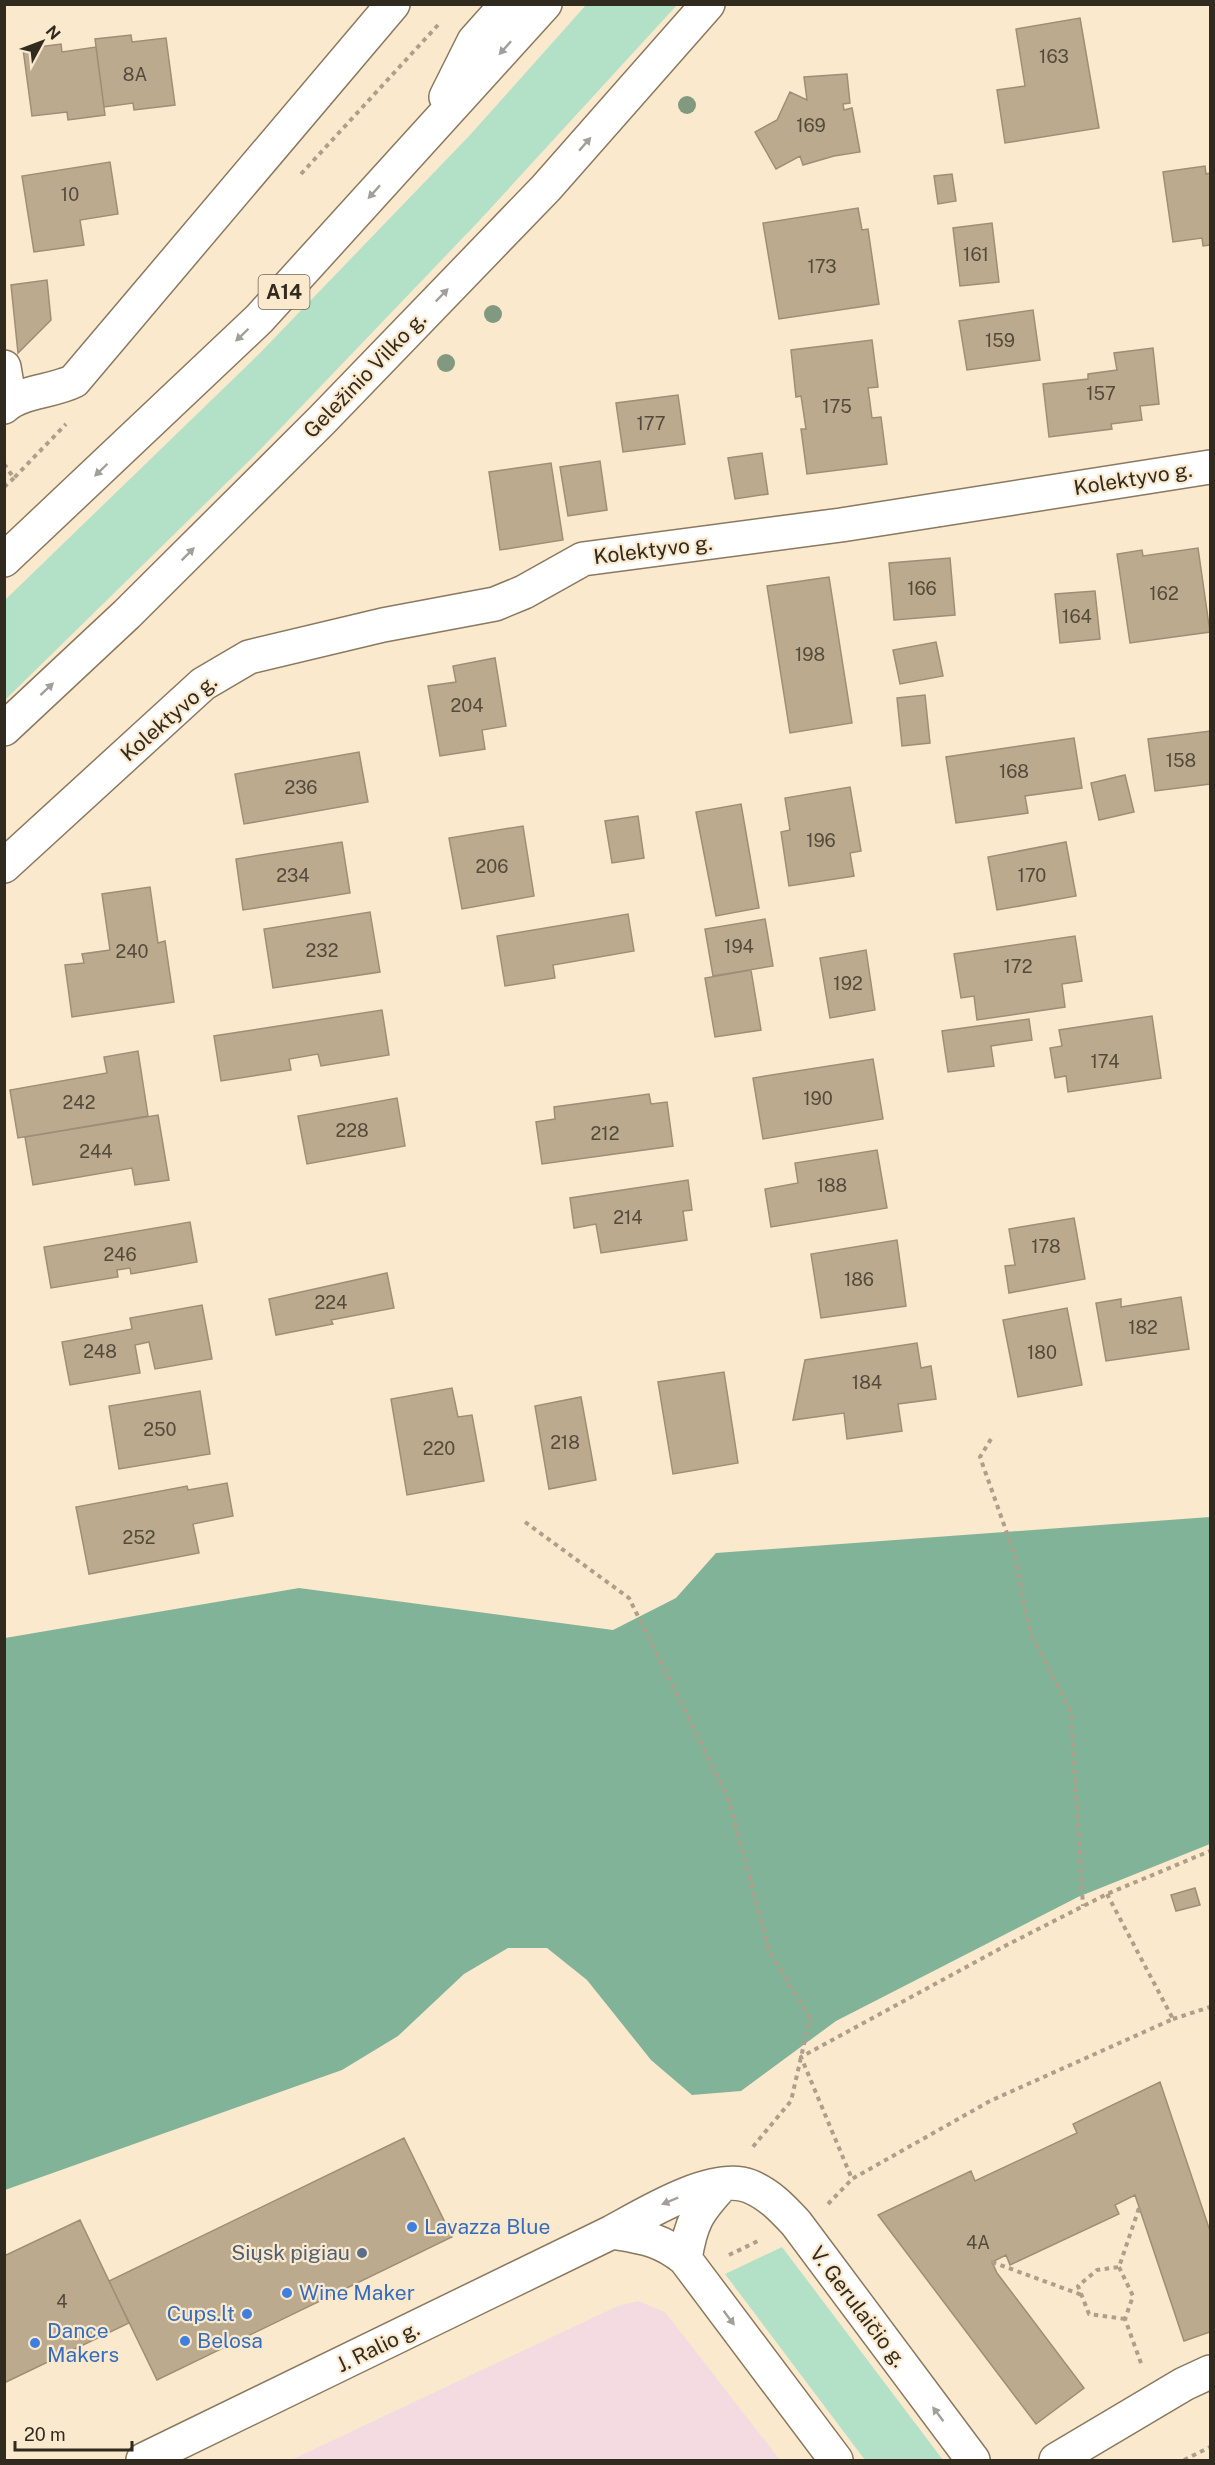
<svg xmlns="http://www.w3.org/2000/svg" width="1215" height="2465" viewBox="0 0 1215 2465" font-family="'Public Sans',sans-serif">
<rect width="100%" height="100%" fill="#fbe9cd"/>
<path fill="#f4dae1" d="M638,2301L665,2312L780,2460H291L618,2306Z"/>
<path fill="#b2e1c8" d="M586,5H677L479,221L254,456L5,700V600L259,354L470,135Z
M782,2247L943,2460H865L725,2274Z"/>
<path fill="#81b398" d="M1210,1517V1844L1078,1897L836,2021L741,2091L692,2095L651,2060L587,1980L547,1948H508L464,1974L398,2036L342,2070L5,2190V1638L299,1588L613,1630L676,1598L716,1553Z"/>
<path fill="#bbaa8e" stroke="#9e8e73" stroke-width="1.5" d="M1080,18L1099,128L1005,143L997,90L1025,86L1016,29Z
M131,35L132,42L166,38L175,105L134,110L133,103L104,107L95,39Z
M61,44L62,52L96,47L105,115L68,120L67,112L32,116L23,49Z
M847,74L850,103L843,104L844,110L852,108L860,152L834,156L803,165L800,156L776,169L755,132L777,120L790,92L807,100L804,77Z
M110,162L118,214L80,220L84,245L34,252L22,176Z
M1205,166L1206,174L1210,173V245L1203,246L1202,238L1173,242L1163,172Z
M952,174L956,201L938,204L934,176Z
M858,208L862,230L868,229L879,304L779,319L763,223Z
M992,223L999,282L960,286L953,228Z
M47,280L51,320L18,353L11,285Z
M1033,310L1040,360L967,370L959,321Z
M872,340L878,387L868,388L872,418L881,417L887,464L807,474L801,429H806L801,396L796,397L791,350Z
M1153,348L1159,404L1140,406L1142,420L1111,424L1112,429L1049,437L1043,384L1088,379V374L1117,370L1114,353Z
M678,395L685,444L623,452L616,403Z
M762,453L768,494L735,499L728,458Z
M600,461L607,510L568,516L560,467Z
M551,463L563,540L500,550L489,472Z
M1198,548L1210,632L1130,643L1117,554L1142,550L1143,556Z
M950,558L955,615L894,620L889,563Z
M829,577L852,723L790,733L767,586Z
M1095,591L1100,639L1060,643L1055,594Z
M936,642L943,676L900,684L893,650Z
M495,658L506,726L482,730L485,749L440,756L428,686L456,682L453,666Z
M925,695L930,743L902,746L897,698Z
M1210,731V784L1155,791L1148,739Z
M1074,738L1082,788L1025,796L1028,813L956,823L946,757Z
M359,752L368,802L244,824L235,774Z
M1125,775L1134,812L1099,820L1091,783Z
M850,787L861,851L850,853L854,876L789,886L781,832L790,830L785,798Z
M741,804L759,908L716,916L696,812Z
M638,816L644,858L612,863L605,821Z
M523,826L534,896L462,909L449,838Z
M342,842L350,893L243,910L236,859Z
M1066,842L1076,896L997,910L988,857Z
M150,887L158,943L165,941L174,1002L72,1017L65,965L84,963L82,954L110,950L102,894Z
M370,912L380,972L273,988L264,929Z
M628,914L634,951L553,965L555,978L505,986L497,936Z
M765,919L773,966L713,976L705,929Z
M1075,936L1082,981L1062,984L1065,1007L977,1020L974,996L961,998L954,954Z
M866,950L875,1010L830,1018L820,958Z
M751,970L761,1030L715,1037L705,978Z
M382,1010L389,1055L321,1066L318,1054L289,1059L291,1070L221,1081L214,1036Z
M1152,1016L1161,1078L1068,1092L1066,1076L1055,1078L1050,1048L1062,1046L1059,1030Z
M1029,1019L1032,1040L991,1046L994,1066L948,1072L942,1031Z
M138,1051L148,1116L18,1138L10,1090L107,1073L104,1057Z
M873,1059L883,1119L763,1139L753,1078Z
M649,1094L651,1104L667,1102L673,1146L542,1164L536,1122L555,1119L554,1107Z
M397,1098L405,1146L307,1164L298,1116Z
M158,1115L169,1180L135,1185L132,1168L33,1185L25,1137Z
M877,1150L887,1208L771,1227L765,1189L798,1183L795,1163Z
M688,1180L692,1210L683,1211L687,1240L601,1253L596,1224L574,1228L570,1198Z
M1074,1218L1085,1279L1009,1293L1005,1266L1015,1265L1009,1229Z
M190,1222L197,1262L131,1274L130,1268L117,1270L118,1277L51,1288L44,1247Z
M897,1240L906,1306L821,1318L811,1254Z
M387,1273L394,1308L331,1320L333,1324L276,1335L269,1299Z
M1181,1297L1189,1349L1106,1361L1096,1303L1121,1299V1307Z
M202,1305L212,1359L155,1369L149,1342L135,1345L140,1373L70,1385L62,1342L132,1329L130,1318Z
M1067,1308L1082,1385L1018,1397L1003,1320Z
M917,1343L921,1368L931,1366L936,1399L898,1404L902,1431L847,1439L844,1413L793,1420L805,1360Z
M724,1372L738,1463L673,1474L658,1382Z
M452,1388L458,1417L472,1415L484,1481L407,1495L391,1399Z
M200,1391L210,1454L119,1469L109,1406Z
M581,1397L596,1480L549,1489L535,1406Z
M227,1483L233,1516L193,1524L199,1553L89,1574L76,1507L187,1486L188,1490Z
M1195,1888L1200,1905L1176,1911L1171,1895Z
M1160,2082L1210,2231V2332L1184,2341L1135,2195L1115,2205L1119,2214L1010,2265L1006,2255L992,2262L997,2273L1084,2388L1036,2424L878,2215L971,2171L975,2181L1077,2133L1073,2124Z
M404,2138L452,2237L157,2380L109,2281Z
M80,2220L129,2323L4,2383V2256Z"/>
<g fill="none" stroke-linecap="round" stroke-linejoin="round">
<defs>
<path id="street" d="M4,367L10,402
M4,407C21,391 52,392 74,381L393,4
M4,866L203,684L249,657L383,625L495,604L524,592L583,559L841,525L1210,467
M612,2232C642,2237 661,2239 685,2259L836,2460
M685,2259C691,2222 697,2212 722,2185
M143,2460L612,2232C643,2215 713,2172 749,2186C769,2194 782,2208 796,2223L973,2460
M1056,2460L1184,2384L1210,2372"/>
<path id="highway" d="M446,97L474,41L507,4
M4,560L259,319L545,4
M4,729L127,614L322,420L546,188L708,4"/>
</defs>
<use href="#street" stroke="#8a7960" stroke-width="36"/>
<use href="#highway" stroke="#8a7960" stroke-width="36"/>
<path stroke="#ad9f8a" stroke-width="4" stroke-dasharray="4.5 4.5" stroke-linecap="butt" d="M301,174L438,25
M4,464L14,478L66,424
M4,487L14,478
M991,1439L980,1457L1014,1553L1030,1632L1071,1712L1083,1906
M525,1522L629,1598L728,1798L769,1951L810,2018L791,2101L751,2149
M1107,1894L1173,2019L990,2101L852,2179L801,2057L1003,1947L1107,1894L1210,1851
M1173,2019L1210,2007
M828,2204L852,2179
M729,2255L760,2240
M992,2262L1082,2295
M1119,2267L1133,2296L1125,2319L1142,2366
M1125,2319L1089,2314L1078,2286L1097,2270L1119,2267L1139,2208
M1184,2460L1210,2447"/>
<use href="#street" stroke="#fff" stroke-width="33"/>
<use href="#highway" stroke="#fff" stroke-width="33"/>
</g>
<g fill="#819a7f">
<circle cx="687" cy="105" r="9"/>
<circle cx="493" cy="314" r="9"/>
<circle cx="446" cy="363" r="9"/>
</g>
<defs><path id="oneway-solid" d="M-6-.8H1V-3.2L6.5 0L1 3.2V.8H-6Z" transform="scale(1.5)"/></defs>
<g fill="#a29f9a">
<use href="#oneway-solid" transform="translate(505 48) rotate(132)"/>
<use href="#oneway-solid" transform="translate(585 144) rotate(-49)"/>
<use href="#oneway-solid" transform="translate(374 192) rotate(132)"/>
<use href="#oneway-solid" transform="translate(442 295) rotate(-46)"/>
<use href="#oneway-solid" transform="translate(242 335) rotate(136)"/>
<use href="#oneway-solid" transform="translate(101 470) rotate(136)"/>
<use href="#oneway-solid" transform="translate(188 554) rotate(-45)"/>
<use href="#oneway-solid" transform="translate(47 689) rotate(-43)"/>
<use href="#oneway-solid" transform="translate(670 2201) rotate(157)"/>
<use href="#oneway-solid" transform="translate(729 2318) rotate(53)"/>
<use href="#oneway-solid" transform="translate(938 2414) rotate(-127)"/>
</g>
<g fill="#3f7fe0" stroke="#fbe9cd" stroke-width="2">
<circle cx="412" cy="2227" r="6"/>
<circle cx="287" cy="2293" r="6"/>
<circle cx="247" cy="2314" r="6"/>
<circle cx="185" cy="2341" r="6"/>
<circle cx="35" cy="2343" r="6"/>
</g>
<circle fill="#5c6f8a" stroke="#fbe9cd" stroke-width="2" cx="362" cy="2253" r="6"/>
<g text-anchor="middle" stroke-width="4.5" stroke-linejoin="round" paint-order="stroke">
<g font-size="18" fill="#544a3b">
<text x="1054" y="63">163</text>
<text x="135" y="81">8A</text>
<text x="811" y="132">169</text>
<text x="70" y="201">10</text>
<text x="976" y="261">161</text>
<text x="822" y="273">173</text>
<text x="1000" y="347">159</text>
<text x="1101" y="400">157</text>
<text x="837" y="413">175</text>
<text x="651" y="430">177</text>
<text x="922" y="595">166</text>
<text x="1164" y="600">162</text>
<text x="1077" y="623">164</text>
<text x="810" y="661">198</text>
<text x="467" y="712">204</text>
<text x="1181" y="767">158</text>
<text x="1014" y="778">168</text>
<text x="301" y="794">236</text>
<text x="821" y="847">196</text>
<text x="492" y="873">206</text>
<text x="293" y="882">234</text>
<text x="1032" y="882">170</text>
<text x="739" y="953">194</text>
<text x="322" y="957">232</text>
<text x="132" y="958">240</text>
<text x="1018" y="973">172</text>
<text x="848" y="990">192</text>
<text x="1105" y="1068">174</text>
<text x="818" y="1105">190</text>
<text x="79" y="1109">242</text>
<text x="352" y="1137">228</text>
<text x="605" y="1140">212</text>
<text x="96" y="1158">244</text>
<text x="832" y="1192">188</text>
<text x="628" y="1224">214</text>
<text x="1046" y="1253">178</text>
<text x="120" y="1261">246</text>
<text x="859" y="1286">186</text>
<text x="331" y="1309">224</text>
<text x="1143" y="1334">182</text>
<text x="100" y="1358">248</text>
<text x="1042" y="1359">180</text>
<text x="867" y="1389">184</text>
<text x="160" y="1436">250</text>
<text x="565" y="1449">218</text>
<text x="439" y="1455">220</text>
<text x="139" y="1544">252</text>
<text x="978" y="2249">4A</text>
<text x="62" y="2308">4</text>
</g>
<rect fill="#fbe9cd" stroke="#6e6353" stroke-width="1.5" x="258.5" y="275" width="51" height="34" rx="4.5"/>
<g font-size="20" font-weight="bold" fill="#312a1f">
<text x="284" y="299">A14</text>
</g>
<g font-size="21" fill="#312a1f" stroke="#fbe9cd">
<text transform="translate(365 375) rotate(-46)" y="7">Geležinio Vilko g.</text>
<text transform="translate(1133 479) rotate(-9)" y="7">Kolektyvo g.</text>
<text transform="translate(653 550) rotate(-7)" y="7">Kolektyvo g.</text>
<text transform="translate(169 718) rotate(-41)" y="7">Kolektyvo g.</text>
<text transform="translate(858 2307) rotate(53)" y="7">V. Gerulaičio g.</text>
<text transform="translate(378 2347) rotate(-26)" y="7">J. Ralio g.</text>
</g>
<g font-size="21" fill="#366cbe" stroke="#fbe9cd" text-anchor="start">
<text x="424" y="2234">Lavazza Blue</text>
<text x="299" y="2300">Wine Maker</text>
<text x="235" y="2321" text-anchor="end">Cups.lt</text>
<text x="47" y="2338">Dance<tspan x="47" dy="24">Makers</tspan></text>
<text x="197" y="2348">Belosa</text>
</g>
<g font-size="21" fill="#4e5e75" stroke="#fbe9cd" text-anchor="end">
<text x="350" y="2260">Siųsk pigiau</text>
</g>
</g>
<rect width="1215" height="2465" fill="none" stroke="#312a1f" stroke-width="12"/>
<g transform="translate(42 42) rotate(49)" stroke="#fbe9cd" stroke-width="4.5" paint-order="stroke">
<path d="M0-4.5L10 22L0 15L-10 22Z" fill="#312a1f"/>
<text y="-9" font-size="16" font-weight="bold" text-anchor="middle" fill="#312a1f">N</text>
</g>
<path d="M15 2441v9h117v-9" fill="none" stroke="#312a1f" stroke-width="3"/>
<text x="24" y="2441" font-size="18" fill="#312a1f" stroke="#fbe9cd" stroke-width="4.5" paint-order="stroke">20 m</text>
</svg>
